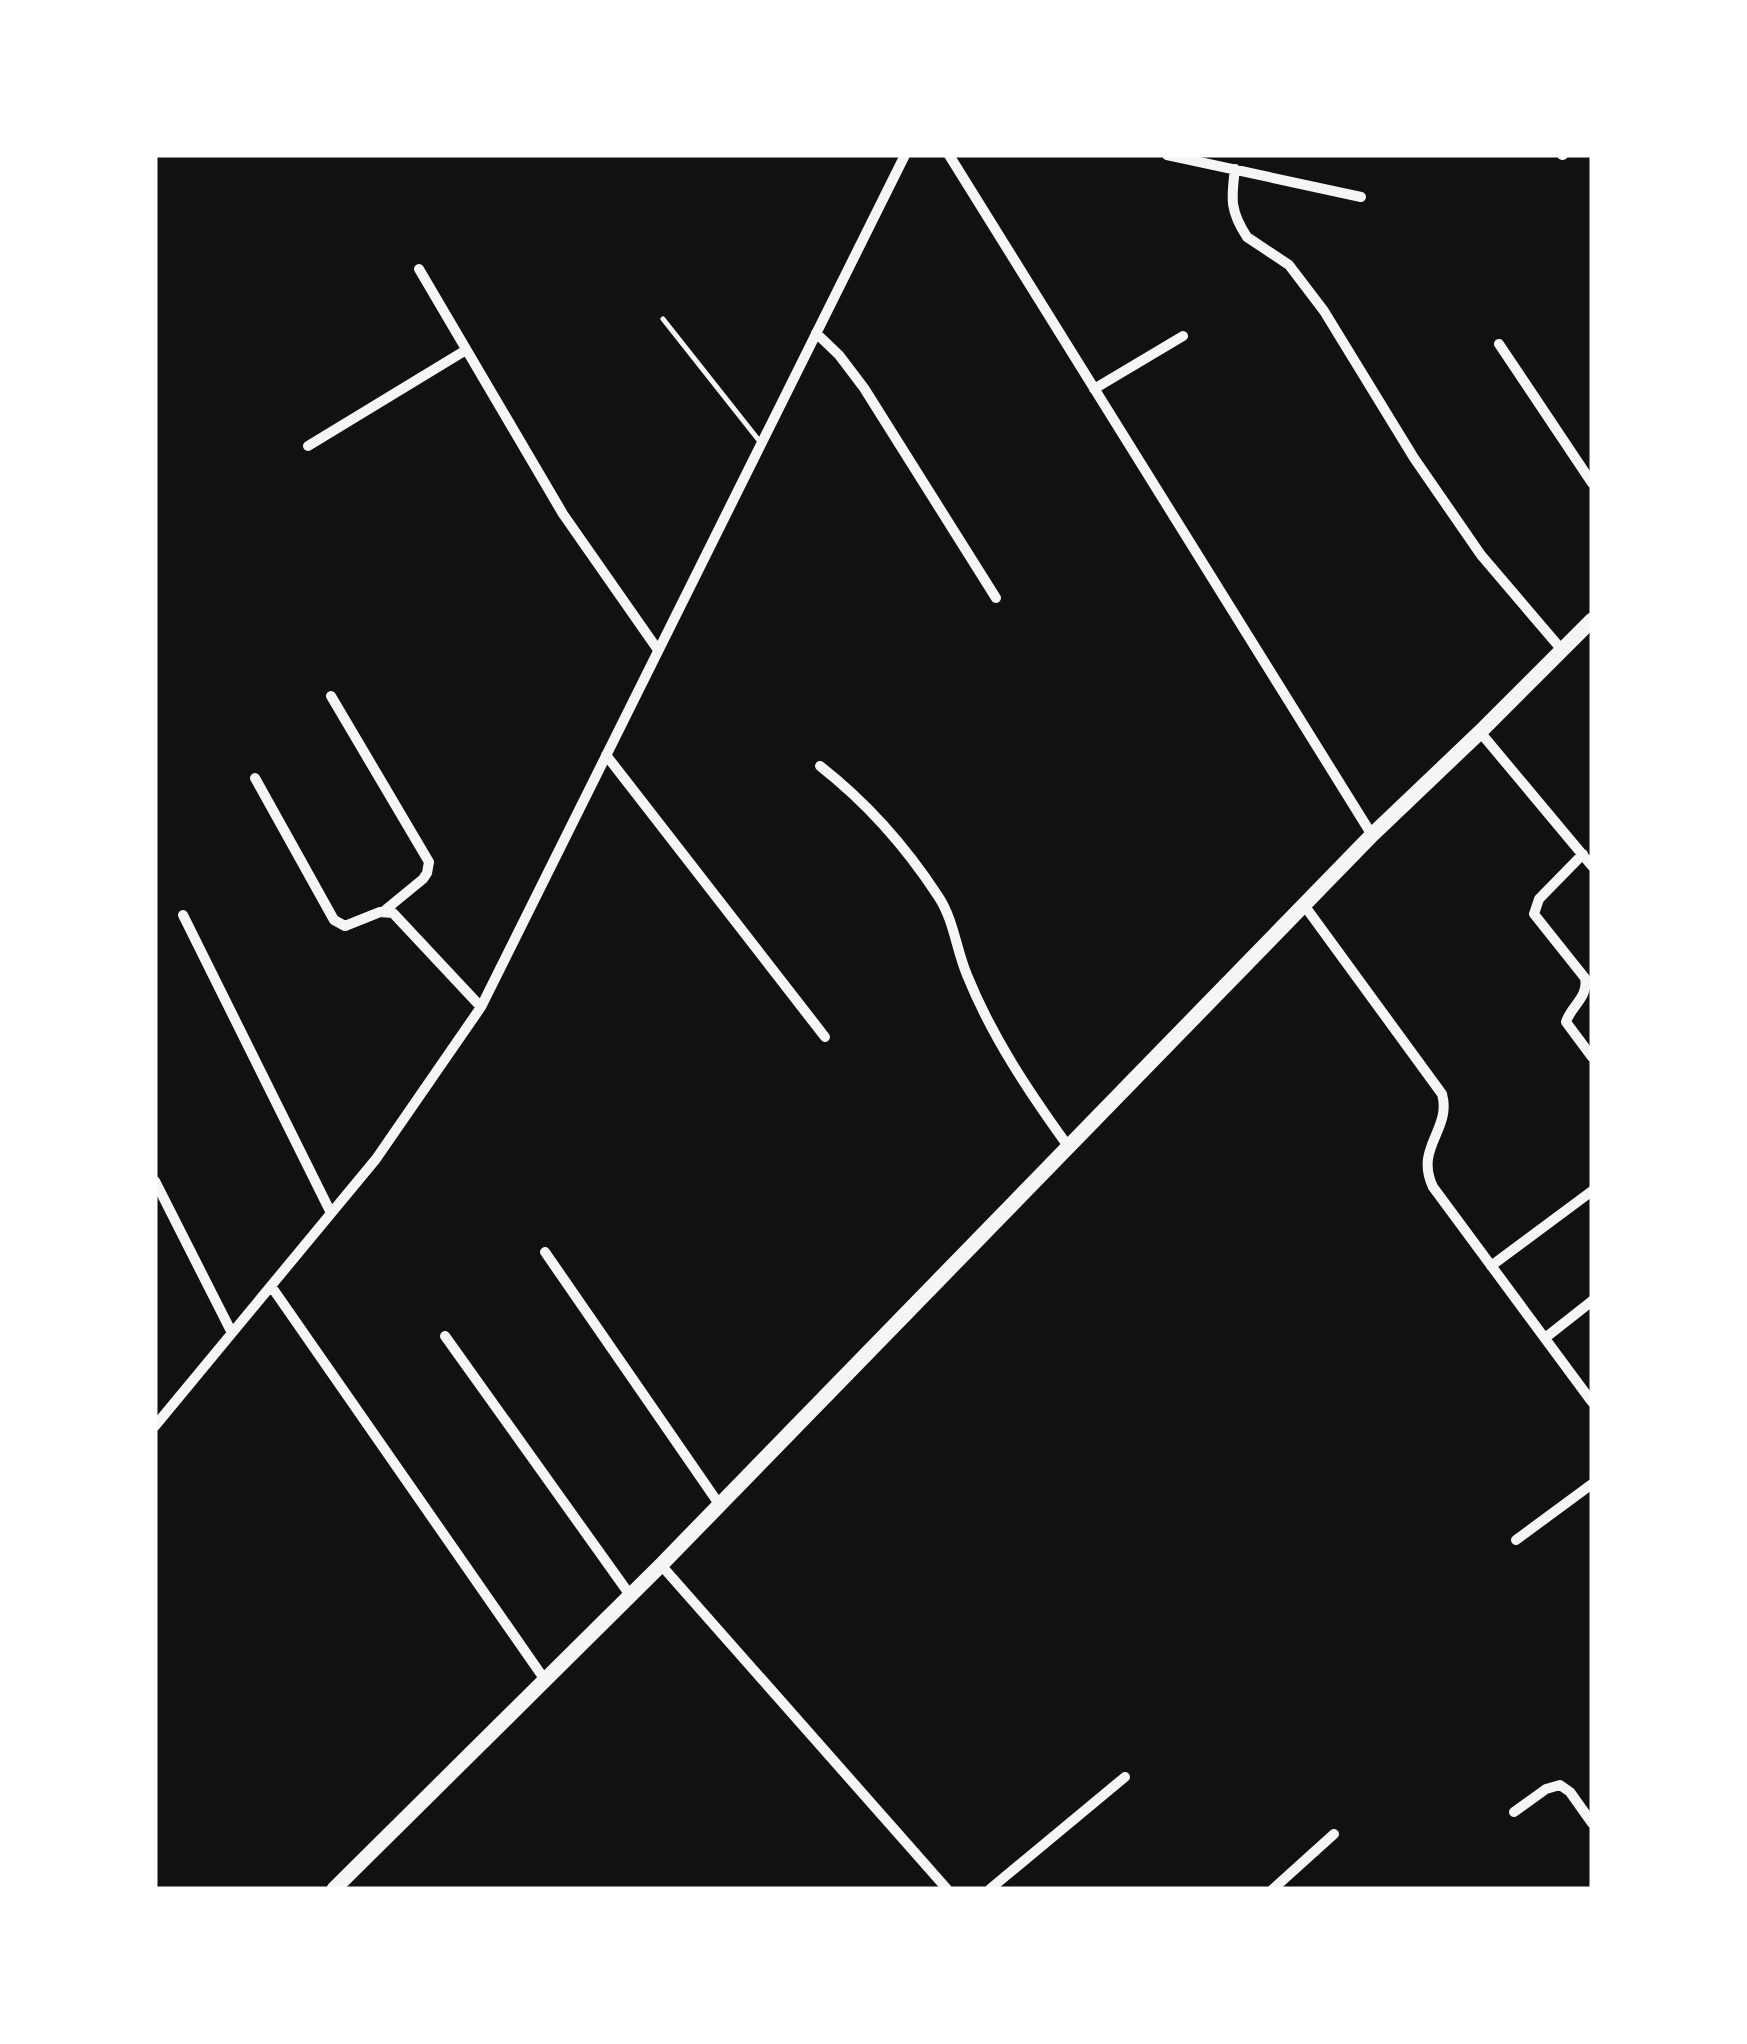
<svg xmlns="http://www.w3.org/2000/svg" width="1747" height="2044" viewBox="0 0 1747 2044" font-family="'Public Sans',sans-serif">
<rect width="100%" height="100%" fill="#111"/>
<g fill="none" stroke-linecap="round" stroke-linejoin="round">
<path stroke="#f5f5f5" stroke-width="5" d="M663,319L761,443"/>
<path stroke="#f5f5f5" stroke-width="10" d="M949,155L1372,835
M1167,155L1361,197
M1562,155H1563
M1235,169C1231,199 1230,211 1247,237L1289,265L1324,311L1414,458L1481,555L1562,650
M419,269L563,514L658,650
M816,333L839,355L864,388L996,598
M1499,344L1592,483
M1094,389L1183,336
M308,446L466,350
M331,696L429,862L427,873L423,879L384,911
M1480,732L1592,866
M606,755L825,1037
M820,766C866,802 906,847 938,896C954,920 956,949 967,975C992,1037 1029,1092 1068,1146
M255,778L334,920L345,926L380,912L393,913L481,1007
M1583,854L1539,899L1534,914L1585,978C1589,997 1571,1006 1566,1022L1592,1057
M1304,905L1442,1094C1452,1130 1414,1147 1433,1187L1592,1402
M183,915L331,1213
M155,1181L232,1333
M545,1252L719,1504
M1491,1266L1592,1191
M271,1286L545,1680
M445,1336L630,1595
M1545,1338L1592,1301
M155,1426L376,1159L481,1007L905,155
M1516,1540L1592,1484
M661,1565L947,1889
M1514,1812L1546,1789L1560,1785L1570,1792L1592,1823
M990,1889L1125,1777
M1273,1889L1334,1834"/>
<path stroke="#f5f5f5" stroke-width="15" d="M334,1889L661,1565L1372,835L1480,732L1592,620"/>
</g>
<rect width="1747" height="2044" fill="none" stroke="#ffffff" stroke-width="315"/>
</svg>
